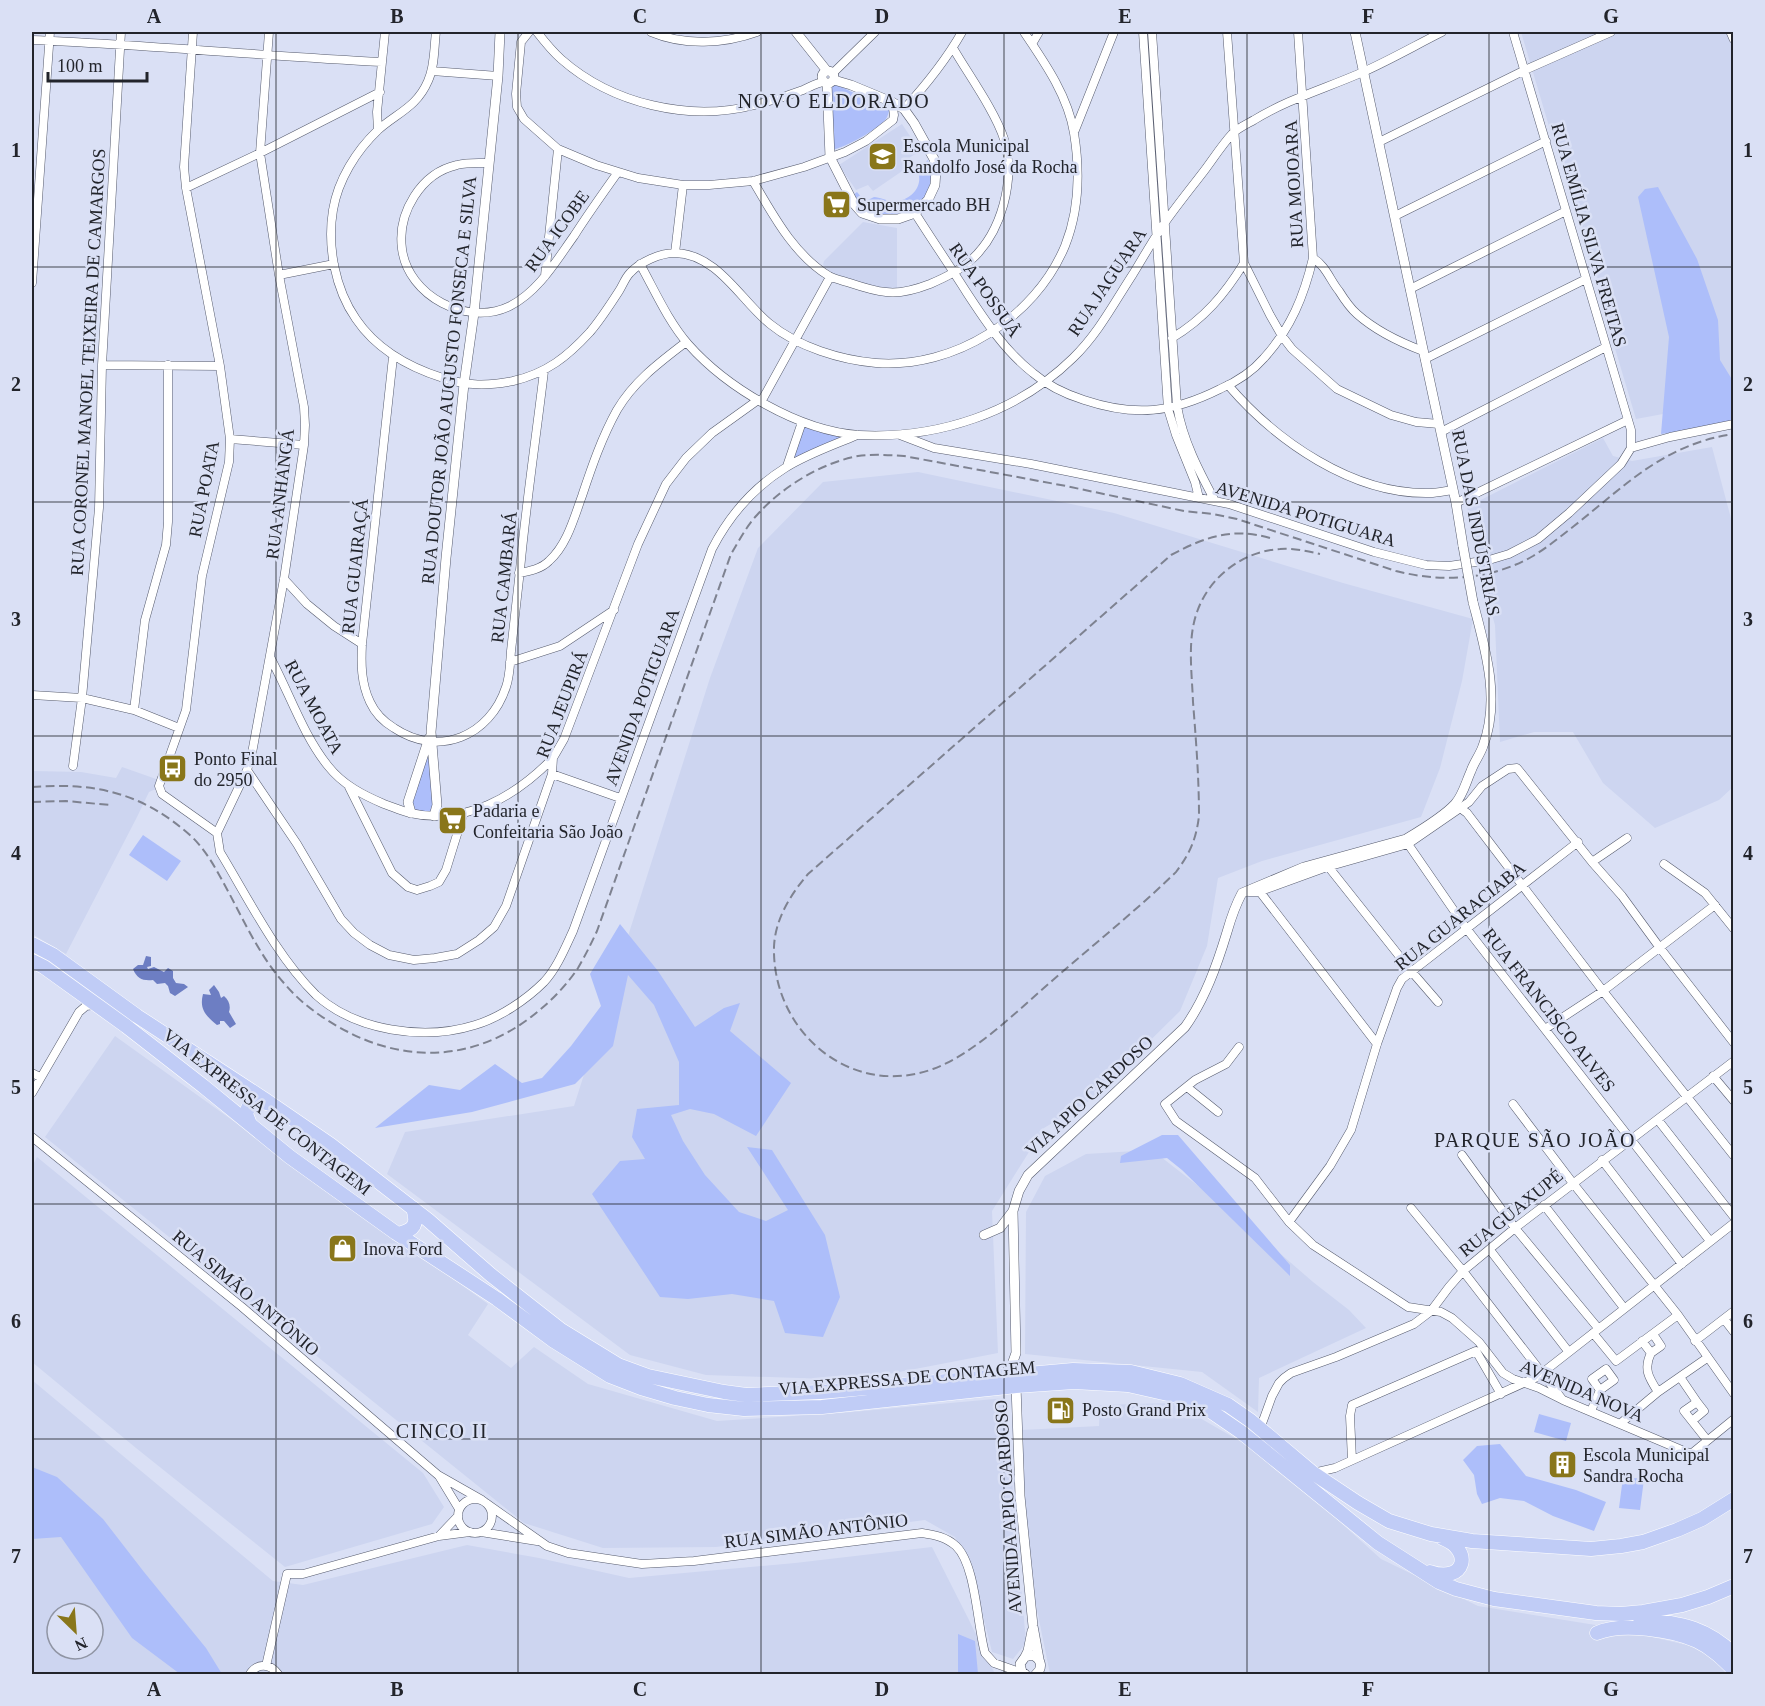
<svg xmlns="http://www.w3.org/2000/svg" width="1765" height="1706" viewBox="0 0 1765 1706" font-family="Georgia,serif">
<rect width="100%" height="100%" fill="#dae0f5"/>
<path fill="#cdd5f0" fill-rule="evenodd" d="M1521,32H1733V401L1636,419Z
M902,124L920,151L909,158L911,165L873,191L868,185L856,190L839,165Z
M863,222L897,228V289L870,287L833,274L823,265L824,261Z
M1603,438L1613,456L1632,461L1712,447L1733,526V787L1719,800L1655,828L1603,783L1573,732H1534L1500,742L1495,625L1486,594L1467,507Z
M918,472L1114,513L1343,583L1473,619L1462,681L1440,768L1421,817L1262,861L1218,878L1207,946L1180,1011L1089,1101L1044,1128L992,1211L998,1353L858,1380L706,1375L630,1355L387,1174L405,1132L574,1106L710,678L758,548L823,482Z
M122,767L159,780L158,788L149,792L137,817L66,954L32,934V771L81,772L116,778Z
M115,1036L488,1304L468,1335L511,1368L534,1347L588,1384L717,1421L841,1413L1005,1398L1026,1643L1013,1659L992,1652L971,1567L955,1537L925,1520L716,1547L603,1548L524,1523L45,1137Z
M1152,1150L1237,1216L1313,1282L1349,1310L1366,1328L1259,1378L1258,1412L1202,1372L1025,1354L1026,1212L1045,1176L1086,1154Z
M37,1157L423,1473L444,1507L432,1524L285,1567L136,1448L32,1362V1167Z
M32,1380L273,1581L303,1585L467,1545L539,1558L629,1578L795,1563L932,1547L969,1620L995,1674H32ZM57,1613H93V1649H57Z
M1174,1403L1269,1458L1381,1559L1478,1606L1614,1628L1695,1647L1731,1674H1050L1033,1590L1025,1505L1022,1430L1099,1426L1100,1405Z"/>
<path fill="#adbefa" d="M833,83L890,110C888,113 888,116 886,119C877,130 846,147 832,150L830,85Z
M928,160C941,190 919,216 887,216C880,215 871,215 865,210C860,206 857,199 853,195L857,192L862,198L866,201L874,197C880,197 886,201 893,201C904,202 917,194 919,182C920,178 918,172 919,167Z
M1658,187L1697,259L1718,320L1720,360L1733,381V424L1661,434L1669,337L1638,197L1645,189Z
M805,425L848,436L793,460Z
M430,746L434,815L412,812L410,803Z
M143,835L181,861L167,881L129,855Z
M620,924L658,971L695,1027L724,1008L740,1003L730,1031L791,1083L756,1136L714,1114L690,1109L671,1115L683,1141L705,1175L739,1212L766,1221L788,1210L747,1147L772,1150L825,1235L840,1297L823,1337L785,1333L774,1301L732,1294L688,1299L660,1297L592,1194L620,1161L645,1159L632,1137L637,1109L679,1105V1062L654,1005L628,975L613,1046L575,1084L472,1112L375,1128L429,1085L460,1090L495,1064L522,1083L542,1078L571,1046L601,1006L590,974Z
M1162,1135H1178L1290,1265V1276L1182,1170L1167,1158L1120,1163L1121,1156Z
M1539,1414L1571,1423L1566,1441L1534,1432Z
M1500,1444L1526,1476L1576,1490L1606,1502L1594,1531L1553,1516L1524,1501L1500,1498L1482,1504L1477,1494L1474,1475L1463,1460L1477,1446Z
M32,1467L57,1477L103,1519L144,1572L206,1648L222,1674H180L132,1638L61,1537L32,1539Z
M1623,1477L1644,1479L1640,1510L1619,1508Z
M958,1634L975,1641L978,1674H958Z"/>
<path fill="#6d7ec3" d="M146,956L151,957V966L147,967L148,969L154,967L164,972L168,968L173,971V978L176,983L184,984L188,987L175,996L170,993L168,986L165,983L157,984L153,980C143,981 137,979 133,969L138,965H143Z
M214,985L219,992L221,998L224,996C229,1000 231,1006 229,1012L236,1024L230,1028L224,1021H220V1024L217,1025C206,1016 199,1009 203,994L211,995L209,990Z"/>
<g fill="none" stroke-linecap="round" stroke-linejoin="round">
<defs>
<path id="minor" d="M193,32L184,167L186,188L220,366L230,439L229,462L202,576L186,710L159,786L162,794L217,833
M269,32L260,153L279,275L304,407L305,425L304,445L284,579L252,753L247,770L217,833L220,852C248,898 277,957 316,995C356,1031 424,1041 475,1025C499,1018 526,1000 544,982C557,968 565,948 573,931L712,549C729,516 753,488 785,468C807,454 834,445 857,435
M436,32C434,47 435,66 428,81C417,107 397,113 378,130C356,151 338,180 333,210C327,246 335,289 356,319C377,350 408,367 443,378C467,386 488,386 513,381C547,373 567,357 590,332C601,319 610,305 619,291C623,285 625,278 630,273C640,262 660,253 675,253C718,254 741,301 770,324C798,347 841,360 876,363C954,369 1035,318 1065,246C1079,211 1080,170 1074,133C1068,96 1045,63 1024,32
M529,32L521,42L516,94L517,107L524,119L558,149L596,165L638,178L683,185H709L753,181L804,167L845,152L866,141L893,120L894,115L892,102
M537,32C544,41 552,51 561,59C612,104 689,122 755,105C771,101 787,96 803,90C810,87 816,83 824,82
M651,32C684,46 724,44 757,32
M1143,32L1168,409L1176,435L1195,482L1199,498
M1152,32L1177,406C1183,441 1199,471 1215,501
M1227,32L1244,263L1270,315L1282,336L1292,349L1337,389L1391,415L1416,422L1439,424
M1513,32L1631,430V448
M32,40C149,45 265,56 382,62
M1032,44L1039,32
M432,71L498,76
M833,73L875,32
M904,109C926,85 946,60 962,32
M378,130L377,112L385,32
M1075,130L1114,32
M1379,142L1525,70L1611,32
M489,163C478,163 468,162 457,165C421,173 397,213 402,249C408,296 467,327 510,306C539,291 556,261 574,236C588,214 603,193 618,172
M753,181C773,215 794,255 829,276C835,279 844,281 850,283C862,287 874,291 886,292C900,294 917,289 930,284C944,278 959,271 970,261C1002,233 1016,179 1004,139C995,111 968,74 953,48
M186,188L260,153L380,92
M915,213C932,240 950,266 967,293C986,322 1005,351 1033,373C1048,386 1065,394 1084,400C1135,417 1172,413 1220,389C1236,382 1252,372 1264,358C1291,328 1304,296 1313,258L1298,32
M1395,216L1546,141
M675,253L683,185
M1313,258C1326,266 1330,280 1339,291C1344,299 1350,308 1357,314C1376,331 1399,342 1423,351
M640,264C655,291 668,321 688,344C727,388 799,431 859,435C937,439 1017,413 1073,358C1098,334 1114,303 1133,274C1144,256 1154,238 1166,221C1178,204 1191,188 1204,171C1213,159 1222,145 1232,134C1238,128 1247,124 1254,120C1288,99 1327,88 1363,72C1390,60 1416,45 1442,32
M279,275L334,264
M545,276L558,149
M32,283L50,32
M1410,289L1566,211
M1172,338C1204,319 1225,294 1244,263
M393,357L362,644C361,664 361,683 370,702C375,713 384,722 394,728C439,758 490,736 506,687C510,676 510,663 511,651C514,624 517,597 520,570C526,504 536,438 544,371
M1425,359L1586,279
M102,365L220,366
M1228,385C1276,441 1353,495 1430,493C1438,493 1445,491 1453,490
M761,402L830,277
M1441,432L1606,347
M900,435L934,448L1031,464L1229,504L1374,552L1426,565L1449,566L1489,560L1509,554L1538,539L1569,513L1621,464L1631,448
M230,439L304,445
M1631,448L1670,437L1734,424
M787,466L802,422
M1456,503L1628,420
M519,573C530,571 541,569 549,561C567,545 574,518 582,496C592,466 602,437 617,410C634,381 660,362 686,342
M284,579L307,604L334,626L362,644
M270,657C289,692 303,735 328,766C343,785 363,795 384,804C393,807 401,811 410,813C466,826 516,796 553,758
M510,662L560,646L614,610
M32,695L82,698L134,710L179,728
M134,710L145,620L166,545L168,522V365
M73,766L82,698L99,508L102,365L121,32
M247,770L297,844L341,919L354,933L370,945L389,955L414,960L435,958L457,954L479,940L494,927L506,906L552,774L553,758L564,739L638,544L666,484L686,458L712,433L758,400
M552,774L620,798
M349,787L392,873L408,887L417,890L430,886L439,882L446,870L463,815
M1456,805L1467,813L1603,991L1734,1156
M1406,840L1408,844L1466,928L1710,1241
M1592,862L1627,838
M1664,864L1705,893L1734,929
M1327,865L1412,972L1438,1002
M1257,888L1377,1044
M1249,892H1258L1327,867L1408,844L1469,802L1482,786L1508,769L1517,768L1592,862L1622,896L1660,948L1734,1043
M1545,1029L1603,991L1715,905
M1239,1047L1226,1064L1195,1080L1165,1104L1176,1121L1255,1178L1289,1222L1313,1245L1408,1307L1441,1312L1452,1318L1479,1342L1503,1373L1513,1379L1539,1388L1563,1400L1691,1454L1734,1419
M32,1073L40,1077
M1713,1076L1734,1101
M1187,1087L1218,1112
M32,1093L79,1012L86,1006L95,1005
M1513,1104L1572,1182L1678,1315L1734,1394
M1658,1120L1734,1217
M32,1137L242,1307L438,1475L482,1500
M1462,1155L1515,1228L1598,1328
M1602,1160L1682,1264
M1544,1205L1624,1308
M1411,1208L1463,1271L1562,1399
M1289,1222L1330,1166L1351,1130L1377,1044L1397,988L1402,979L1578,842
M1490,1250L1568,1351
M1724,1319L1734,1332
M1593,1333L1616,1361L1678,1315
M1642,1341L1651,1353L1661,1346L1653,1334
M1695,1341L1734,1311
M1651,1353C1643,1369 1649,1378 1658,1392
M1680,1377L1697,1402
M1591,1411L1600,1390L1614,1380L1606,1369L1592,1379L1600,1390
M1692,1421L1704,1411L1697,1402L1684,1411L1707,1440
M1621,1423L1658,1392L1707,1358
M1260,1429L1272,1396L1279,1383L1284,1378L1291,1373L1336,1357L1414,1324L1431,1311L1449,1287L1463,1271L1515,1228L1734,1061
M1352,1460L1350,1416L1352,1405L1476,1351L1501,1394
M1313,1473L1335,1468L1537,1377L1734,1223
M439,1476L459,1509
M458 1516a17 17 0 1 1 34 0a17 17 0 1 1-34 0Z
M486,1503L547,1546L568,1553L642,1564L694,1561L922,1533C935,1535 946,1537 956,1546C976,1565 977,1625 985,1653L994,1663L1025,1674
M481,1532L537,1541
M439,1536L458,1516
M266,1666L287,1574H303L439,1536L470,1532
M250,1674C257,1663 270,1663 278,1674"/>
<path id="tertiary" d="M796,32L827,71
M1355,32L1456,503L1463,546
M1731,32L1734,39
M822 77a6 6 0 1 1 12 0a6 6 0 1 1-12 0Z
M827,83L830,157L854,204L862,213L880,219H898L915,213L928,200L935,185L936,169L934,159L914,123L904,109L892,102L851,85L834,80
M411,813L408,802L429,738
M434,816L437,805L431,732L446,558L464,384L474,313L498,76L500,32
M984,1235L1000,1228L1013,1211
M1008,1376L1016,1353L1013,1211L1019,1191L1028,1175L1185,1027C1205,999 1217,965 1227,932C1231,918 1235,906 1242,893L1304,867L1406,839C1421,830 1443,817 1455,804C1463,795 1466,782 1471,771C1474,762 1480,755 1483,746C1501,699 1485,648 1473,602
M1016,1386L1020,1496L1033,1626L1039,1659
M1025,1657L1028,1651L1032,1631
M1025,1674L1022,1672L1020,1664L1025,1657L1032,1655C1042,1659 1043,1668 1036,1674"/>
<path id="trunk" d="M32,944L53,955L137,1016L264,1099L331,1145L428,1220L491,1275L561,1330L618,1365L648,1376L724,1392L746,1395L821,1392L1073,1370L1131,1372L1180,1384L1228,1405L1251,1421L1313,1473L1358,1503L1389,1521L1431,1534L1472,1541L1591,1549L1621,1546L1643,1542L1677,1530L1702,1519L1734,1499
M32,961L44,967L126,1026L203,1086L290,1157L396,1233L497,1299L554,1341L610,1376L641,1388L675,1398L708,1405L744,1409L822,1407L1016,1386L1074,1382L1128,1385L1181,1397L1206,1408L1241,1432L1378,1543L1439,1582L1456,1589L1494,1599L1596,1613L1621,1614L1643,1612L1682,1605L1708,1597L1734,1586
M250,1124L246,1114L248,1108L259,1101L270,1104
M398,1234C415,1230 418,1224 413,1208
M1430,1572C1465,1584 1474,1550 1442,1538
M1640,1618C1679,1624 1703,1625 1734,1654
M1597,1633C1621,1622 1674,1630 1697,1641C1712,1648 1723,1659 1734,1670"/>
</defs>
<use href="#minor" stroke="#565b6d" stroke-width="9"/>
<use href="#tertiary" stroke="#565b6d" stroke-width="10"/>
<use href="#trunk" stroke="#fff" stroke-width="15"/>
<use href="#minor" stroke="#fff" stroke-width="8"/>
<use href="#tertiary" stroke="#fff" stroke-width="9"/>
<use href="#trunk" stroke="#c0ccf6" stroke-width="14"/>
<path stroke="#7e8290" stroke-width="2" stroke-dasharray="9 4.5" stroke-linecap="butt" d="M1270,538C1232,527 1205,537 1171,555L808,874C791,894 775,919 774,947C772,1031 850,1099 933,1069C976,1053 1018,1010 1053,980C1094,944 1137,910 1176,872C1190,853 1196,840 1199,816C1199,778 1196,740 1193,702C1192,673 1187,640 1197,612C1209,577 1243,551 1280,549C1293,548 1307,551 1320,554
M32,787C95,782 143,793 191,836C208,852 218,873 229,893C245,923 260,956 283,982C302,1005 326,1021 352,1034C418,1066 486,1057 542,1008C555,997 568,983 578,968C585,956 591,944 597,931L731,554C739,541 746,527 757,515C782,487 821,463 858,456C874,454 889,455 904,456L1066,486L1184,511L1213,514L1237,519L1396,571C1443,583 1491,580 1533,556C1548,547 1561,536 1574,526C1626,485 1664,444 1734,434
M32,802L66,801L110,805"/>
<defs>
<path id="tertiary-bridge" d="M1463,546L1473,602"/>
</defs>
<use href="#tertiary-bridge" stroke="#565b6d" stroke-width="10" stroke-linecap="butt"/>
<use href="#tertiary-bridge" stroke="#fff" stroke-width="9"/>
</g>
<path fill="none" stroke="#22242b" stroke-width="1.5" stroke-opacity="0.55" d="M276,32V1674M518,32V1674M761,32V1674M1004,32V1674M1247,32V1674M1489,32V1674M32,267H1734M32,502H1734M32,736H1734M32,970H1734M32,1204H1734M32,1439H1734"/>
<defs>
<symbol id="school-square" viewBox="-11 -11 22 22"><rect x="-9" y="-9" width="18" height="18" rx="4" fill="#89761a" stroke="#dae0f5"/><path d="M0-5L7-2L0 1L-7-2ZM-4 1L0 2.5L4 1V4Q0 6-4 4Z" fill="#fff"/></symbol>
<symbol id="supermarket-square" viewBox="-11 -11 22 22"><rect x="-9" y="-9" width="18" height="18" rx="4" fill="#89761a" stroke="#dae0f5"/><path d="M-6-5.5h2.5l.6 2H6L4.5 2H-2.5L-4.4-4H-6ZM-1.5 3.2a1.3 1.3 0 1 0 .1 0ZM3 3.2a1.3 1.3 0 1 0 .1 0Z" fill="#fff"/></symbol>
<symbol id="bus-square" viewBox="-11 -11 22 22"><rect x="-9" y="-9" width="18" height="18" rx="4" fill="#89761a" stroke="#dae0f5"/><path d="M-5-6H5V4H4V6H2V4H-2V6H-4V4H-5ZM-3.5-4V0h7V-4ZM-3.5 1.2v1.5H-2V1.2ZM2 1.2v1.5H3.5V1.2Z" fill="#fff"/></symbol>
<symbol id="shop-square" viewBox="-11 -11 22 22"><rect x="-9" y="-9" width="18" height="18" rx="4" fill="#89761a" stroke="#dae0f5"/><path d="M-5-2.5h2.3a2.7 3.5 0 0 1 5.4 0H5L5.5 6h-11ZM-1.5-2.5h3a1.5 2.3 0 0 0-3 0Z" fill="#fff"/></symbol>
<symbol id="fuel-square" viewBox="-11 -11 22 22"><rect x="-9" y="-9" width="18" height="18" rx="4" fill="#89761a" stroke="#dae0f5"/><path d="M-5.5-6h7V0h2V4h1.3V-2.5L3-4.5l.8-.8L6-3V5H2.5V1h-1V6h-7ZM-4.2-4.7v3.2H.2V-4.7Z" fill="#fff"/></symbol>
<symbol id="building-square" viewBox="-11 -11 22 22"><rect x="-9" y="-9" width="18" height="18" rx="4" fill="#89761a" stroke="#dae0f5"/><path d="M-4-6H4V6H1V3H-1V6H-4ZM-2.5-4.3h1.7v1.8h-1.7ZM.8-4.3h1.7v1.8H.8ZM-2.5-1h1.7V.8h-1.7ZM.8-1h1.7V.8H.8Z" fill="#fff"/></symbol>
</defs>
<g fill-rule="evenodd">
<use href="#school-square" x="866" y="140" width="33" height="33"/>
<use href="#supermarket-square" x="820" y="188" width="33" height="33"/>
<use href="#bus-square" x="156" y="752" width="33" height="33"/>
<use href="#supermarket-square" x="436" y="804" width="33" height="33"/>
<use href="#shop-square" x="326" y="1232" width="33" height="33"/>
<use href="#fuel-square" x="1044" y="1394" width="33" height="33"/>
<use href="#building-square" x="1546" y="1448" width="33" height="33"/>
</g>
<g text-anchor="middle" stroke-width="5" stroke-linejoin="round" paint-order="stroke">
<g font-size="18" fill="#22242b" stroke="#dae0f5" text-anchor="start">
<text x="903" y="152">Escola Municipal<tspan x="903" dy="21">Randolfo José da Rocha</tspan></text>
<text x="857" y="211">Supermercado BH</text>
<text x="194" y="765">Ponto Final<tspan x="194" dy="21">do 2950</tspan></text>
<text x="473" y="817">Padaria e<tspan x="473" dy="21">Confeitaria São João</tspan></text>
<text x="363" y="1255">Inova Ford</text>
<text x="1082" y="1416">Posto Grand Prix</text>
<text x="1583" y="1461">Escola Municipal<tspan x="1583" dy="21">Sandra Rocha</tspan></text>
</g>
<g font-size="18" fill="#22242b" stroke="#dae0f5">
<text transform="translate(1294 184) rotate(-93)" y="6">RUA MOJOARA</text>
<text transform="translate(557 231) rotate(-54)" y="6">RUA ICOBE</text>
<text transform="translate(1589 235) rotate(74)" y="6">RUA EMÍLIA SILVA FREITAS</text>
<text transform="translate(1107 282) rotate(-56)" y="6">RUA JAGUARA</text>
<text transform="translate(985 290) rotate(55)" y="6">RUA POSSUÃ</text>
<text transform="translate(88 362) rotate(-87)" y="6">RUA CORONEL MANOEL TEIXEIRA DE CAMARGOS</text>
<text transform="translate(449 380) rotate(-84)" y="6">RUA DOUTOR JOÃO AUGUSTO FONSECA E SILVA</text>
<text transform="translate(204 489) rotate(-79)" y="6">RUA POATA</text>
<text transform="translate(280 494) rotate(-83)" y="6">RUA ANHANGÁ</text>
<text transform="translate(1306 514) rotate(17)" y="6">AVENIDA POTIGUARA</text>
<text transform="translate(1476 523) rotate(79)" y="6">RUA DAS INDÚSTRIAS</text>
<text transform="translate(355 566) rotate(-84)" y="6">RUA GUAIRAÇÁ</text>
<text transform="translate(504 577) rotate(-84)" y="6">RUA CAMBARÁ</text>
<text transform="translate(642 697) rotate(-70)" y="6">AVENIDA POTIGUARA</text>
<text transform="translate(562 704) rotate(-69)" y="6">RUA JEUPIRÁ</text>
<text transform="translate(314 707) rotate(62)" y="6">RUA MOATA</text>
<text transform="translate(1460 916) rotate(-39)" y="6">RUA GUARACIABA</text>
<text transform="translate(1549 1010) rotate(52)" y="6">RUA FRANCISCO ALVES</text>
<text transform="translate(1089 1096) rotate(-43)" y="6">VIA APIO CARDOSO</text>
<text transform="translate(267 1112) rotate(38)" y="6">VIA EXPRESSA DE CONTAGEM</text>
<text transform="translate(1511 1213) rotate(-39)" y="6">RUA GUAXUPÉ</text>
<text transform="translate(246 1293) rotate(40)" y="6">RUA SIMÃO ANTÔNIO</text>
<text transform="translate(907 1378) rotate(-5)" y="6">VIA EXPRESSA DE CONTAGEM</text>
<text transform="translate(1582 1391) rotate(23)" y="6">AVENIDA NOVA</text>
<text transform="translate(1008 1507) rotate(-94)" y="6">AVENIDA APIO CARDOSO</text>
<text transform="translate(816 1531) rotate(-7)" y="6">RUA SIMÃO ANTÔNIO</text>
</g>
<g font-size="20" letter-spacing="1.5" fill="#22242b" stroke="#dae0f5">
<text x="834" y="108">NOVO ELDORADO</text>
<text x="1535" y="1147">PARQUE SÃO JOÃO</text>
<text x="442" y="1438">CINCO II</text>
</g>
</g>
<rect width="1765" height="1706" fill="none" stroke="#dae0f5" stroke-width="66"/>
<g transform="translate(75 1631) rotate(155)"><circle r="28" fill="#dae0f5" stroke="#9095a4" stroke-width="1.5"/>
<path d="M0-4.5L10 22L0 15L-10 22Z" fill="#89761a"/>
<text y="-9" font-size="16" font-weight="bold" text-anchor="middle" fill="#22242b">N</text>
</g>
<path d="M48 72v9h99v-9" fill="none" stroke="#22242b" stroke-width="3"/>
<text x="57" y="72" font-size="18" fill="#22242b" stroke="#dae0f5" stroke-width="4.5" paint-order="stroke">100 m</text>
<rect x="33" y="33" width="1699" height="1640" fill="none" stroke="#22242b" stroke-width="2"/>
<g font-size="20" text-anchor="middle" font-weight="bold" fill="#22242b">
<text x="154" y="23">A</text>
<text x="397" y="23">B</text>
<text x="640" y="23">C</text>
<text x="882" y="23">D</text>
<text x="1125" y="23">E</text>
<text x="1368" y="23">F</text>
<text x="1611" y="23">G</text>
<text x="16" y="157">1</text>
<text x="1748" y="157">1</text>
<text x="16" y="391">2</text>
<text x="1748" y="391">2</text>
<text x="16" y="626">3</text>
<text x="1748" y="626">3</text>
<text x="16" y="860">4</text>
<text x="1748" y="860">4</text>
<text x="16" y="1094">5</text>
<text x="1748" y="1094">5</text>
<text x="16" y="1328">6</text>
<text x="1748" y="1328">6</text>
<text x="16" y="1563">7</text>
<text x="1748" y="1563">7</text>
<text x="154" y="1696">A</text>
<text x="397" y="1696">B</text>
<text x="640" y="1696">C</text>
<text x="882" y="1696">D</text>
<text x="1125" y="1696">E</text>
<text x="1368" y="1696">F</text>
<text x="1611" y="1696">G</text>
</g>
</svg>
